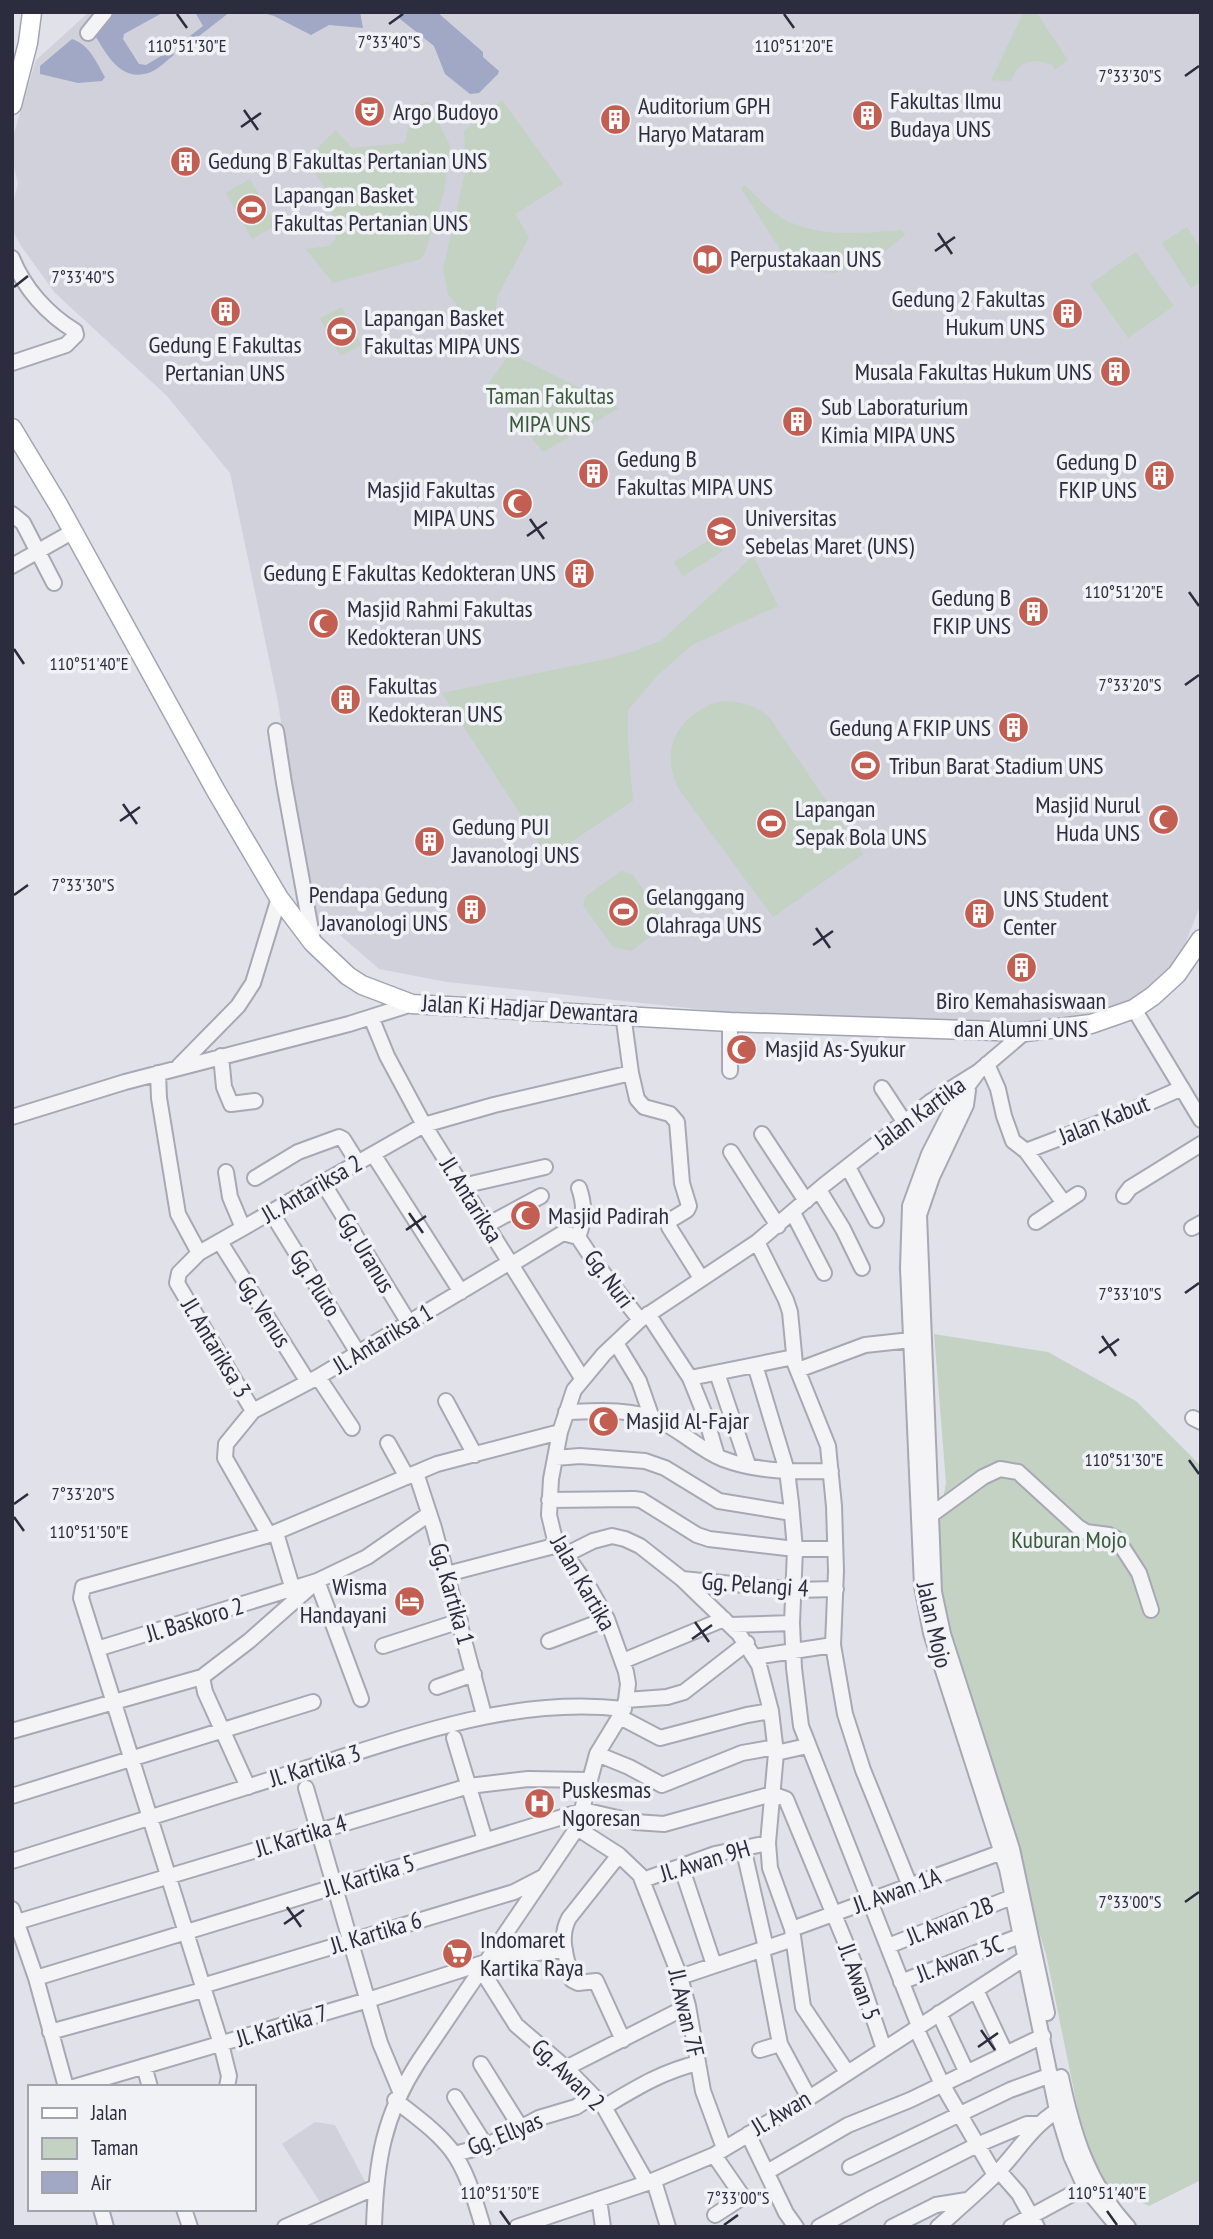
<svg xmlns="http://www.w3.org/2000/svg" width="1213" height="2239" viewBox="0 0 1213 2239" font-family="'PT Sans Narrow',sans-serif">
<rect width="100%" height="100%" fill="#e1e2e9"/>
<path fill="#d0d1da" d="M89,12H1201V904L1178,961L1135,1002L1038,1026L891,1020L725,1012L447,982L379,969L341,936L313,921L302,867L278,702L230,473L167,396L55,293L21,246L12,230V206L18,184L12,158V140L36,60Z
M315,2122L335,2125L367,2185L322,2205L282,2144Z"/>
<path fill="#c3d2c3" d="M1024,12H1036L1068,60L1055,70L1052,65C1034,57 1017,61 1011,81L991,80Z
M502,100L563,184L515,214L529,237L497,297L495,319L491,320L459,308L448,294L443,269L466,169L464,131Z
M425,102H429L450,146L444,192L425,253L421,259L333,283L306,249L329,246L336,239L329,192L305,160L336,130L352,148L405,143L412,111Z
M250,179L276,225L252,239L226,193Z
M745,185C754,194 763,204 773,212C811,240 858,233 902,230L905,235L880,255L835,273L807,270L783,254L741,188Z
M1187,227L1201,249V282L1191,288L1162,243Z
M1136,252L1174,306L1128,338L1090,284Z
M342,307L361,345L340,356L320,318Z
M510,353L619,408L543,452L488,384Z
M714,537L723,551L683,576L674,562Z
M753,556L778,606L692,645L657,676L628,710V742L633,801L548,857L442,693L611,658L638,650L662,640Z
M721,701C740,701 755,705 769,717L863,854L773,917L680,791C657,750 679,713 721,701Z
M621,871L632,874L663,917L661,929L631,951L613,947L583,905L585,897Z
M934,1334L1048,1352L1136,1401L1201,1466V2180L1149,2206L1092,2179L1046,1954L953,1657L940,1572L937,1529L946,1483Z"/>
<path fill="#a0a8c5" d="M111,12H164L124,34L123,39L139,64L146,65L171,50L174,55C167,60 159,69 151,72C120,84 106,53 93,32Z
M195,12H230L181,50L178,45L203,26Z
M260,12H360L363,28L329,25L311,35L274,16Z
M399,12H437L483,52V57L499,71L498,74L479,93L470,94L445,74L434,46L400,19Z
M72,39C90,45 96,62 105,77L102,81L78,83L40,74V66Z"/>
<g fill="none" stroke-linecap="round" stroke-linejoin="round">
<defs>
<path id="minor" d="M88,33L105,12
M12,258C24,288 47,314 75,331L76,335L66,345L12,363
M12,514L23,523L54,583
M12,566L72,532
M276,731L284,783L313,941
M1134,1009L1201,1120
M623,1014L631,1073L637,1099L644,1107L670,1114L677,1122L682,1183L689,1206L687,1210L669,1221V1227L701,1278
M371,1017L387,1056L424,1125L582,1378
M730,1022V1071
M1025,1032L978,1072L955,1103L929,1154L910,1206L908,1268L922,1586L931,1633L1007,1869L1057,2110L1071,2156L1085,2187L1118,2227
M221,1056L224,1087L231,1104L255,1101
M987,1064L998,1089L1004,1116L1013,1141L1026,1151L1064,1203
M179,1066L238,1006L253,983L279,898
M158,1073L159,1098L178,1214L199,1253
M882,1088L905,1123
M968,1090L966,1105L932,1177L919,1215L934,1592L943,1634L1012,1849L1047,2013
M12,1117L125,1082L349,1024L412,1004
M762,1134L806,1201
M1026,1151L1128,1112L1182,1088
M731,1152L778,1226
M373,1154L461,1292
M848,1167L876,1220
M226,1172L230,1197L243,1228
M255,1178L298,1152L339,1137L343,1139L358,1163
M323,1183L409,1323
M462,1186L545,1167
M819,1190L843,1229L862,1268
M1124,1196L1130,1188L1201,1144
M271,1212L358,1353
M793,1213L824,1273
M1036,1222L1078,1194
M487,1225L541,1196
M1192,1228L1201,1223
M578,1237L596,1264L640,1320
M578,1237C585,1220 585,1205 579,1188
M220,1242L308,1382
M757,1242L786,1300L790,1312L795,1364L828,1446L834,1506L836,1571L833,1645L845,1714L863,1770L910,1886
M512,1264L563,1233L578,1237
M648,1314L690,1378L705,1415L717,1456
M616,1343L639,1381L652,1418
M755,1365L787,1471L791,1503L795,1549L792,1623L794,1668L801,1726L919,2026
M798,1370L865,1345L911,1340
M717,1373L748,1465
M318,1377L352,1428
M690,1378L794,1357
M446,1401L475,1455
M253,1411L177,1283L179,1273L199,1253L424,1125L494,1105L631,1073
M566,1412C595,1411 630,1408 658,1420C681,1430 700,1450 723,1459C757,1472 795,1472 831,1471
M1193,1418L1201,1422
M388,1443L407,1477
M555,1458L580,1456L645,1461L665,1468L719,1501L792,1513
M416,1473L434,1528L484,1715
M549,1500L634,1499L641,1500L697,1535L709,1539L795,1549H835
M931,1515L983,1477L1000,1469L1018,1472L1078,1527L1086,1532L1109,1535L1117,1539L1139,1573L1151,1610
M276,1533L293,1590
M269,1535L225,1458L226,1444L253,1411L318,1377L510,1262
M565,1555L593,1541L612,1536L625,1539L640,1546L682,1579L794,1590L836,1589
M447,1574L558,1545
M682,1579L739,1634L759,1665L771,1711L776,1753L768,1843L770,1868L792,1929L803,2007L847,2072
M730,1625L792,1623
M549,1641L607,1619
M383,1646L460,1621
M97,1649L317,1581L367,1557L429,1514
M755,1657L833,1645
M623,1661L724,1619
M202,1677L205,1692L248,1787
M437,1687L474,1674
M626,1700L667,1697L684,1692L747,1643
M620,1717L660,1738L747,1715L771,1711
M12,1731L202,1677L249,1641L317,1581L361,1699
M454,1738L485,1840
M776,1753L807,1746
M597,1754L629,1767L662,1785L742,1753L776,1747
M306,1788L380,2043L400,2091
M12,1796L313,1702
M583,1810L635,1822L664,1824L772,1794L786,1799L859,1975L884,2049
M577,1828L619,1855L640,1875L680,1977L688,2006L703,2091L724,2148
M743,1847L766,1948
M619,1855L569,1918C558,1938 567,1959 572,1980L578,1983L596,1981L623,2040
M12,1861C111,1830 209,1799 307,1768C411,1736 513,1696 624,1709
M681,1866L714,1965
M643,1880L715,1854L768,1843
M12,1909L36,1978L66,2087
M17,1922L469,1786L528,1779L590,1780
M792,1929L1002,1852
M888,1946L1012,1897
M762,1949L780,2044L809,2098
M491,1958L565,1950
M482,1971L516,2025L566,2068L604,2107L647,2183
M680,1977L793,1939
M36,1978L582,1811
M901,1982L1020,1936
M202,1986L514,1892L543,1877
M976,1990L1006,2054
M939,2013L967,2073
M916,2028L942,2084L995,2175
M50,2032L203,1990
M760,2050L780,2044
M481,2064L521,2128
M144,2066L150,2087
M566,2068L688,2006
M1061,2077C1073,2134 1088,2184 1128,2227
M74,2087L368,2000L489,1961
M227,2087L229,2076L221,2044L81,1598L83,1587L269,1535L437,1464L560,1432
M455,2097L486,2146
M395,2100C415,2116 437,2131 452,2151C468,2173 475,2201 483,2227
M604,2107C636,2088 661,2072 698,2063
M748,2134L786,2213L796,2227
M977,2145L1027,2124H1040
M454,2154L486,2146L539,2118L576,2107L593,2096
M714,2155L743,2197L715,2215
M850,2167L1010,2090L1051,2075
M999,2171L1019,2194L1037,2227
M767,2172L848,2125L910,2100L1043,2036
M654,2181L668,2227
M599,2199L603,2227
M101,2209L106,2227
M184,2209L190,2227
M285,2227L376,2187
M374,2227C376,2162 383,2116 419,2061L577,1828L597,1754L622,1713L626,1700L628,1684L626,1672L607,1619L590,1589L555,1540L549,1515L551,1479L560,1432L574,1390L604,1354L640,1320L757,1242L824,1185L930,1102L978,1072
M517,2227L647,2183L714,2155L809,2098L1025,1958L1033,1955
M819,2227L872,2198L977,2145
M892,2227L936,2205L967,2200
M938,2227C957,2210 977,2193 995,2175C1018,2152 1035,2120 1066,2106
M1011,2227L1085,2187"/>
<path id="major" d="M12,105L28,43L32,12
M12,428L59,506L216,791L279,898L313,943L348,976L362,985L412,1004L730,1022L1025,1032L1091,1024L1134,1009L1153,996L1177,974L1201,939"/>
</defs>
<use href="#minor" stroke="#a7a8b3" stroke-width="18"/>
<use href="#major" stroke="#a2a4b3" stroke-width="21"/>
<use href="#minor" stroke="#f4f4f7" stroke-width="14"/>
<use href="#major" stroke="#fff" stroke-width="18"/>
</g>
<path fill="none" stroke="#2b2d3f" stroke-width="2.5" d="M177,14L187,28M784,14L794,28M389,24L403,14M1185,76L1199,66M244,110L258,130M241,127L261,113M938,233L952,254M935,251L955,237M14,287L28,276M530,519L544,539M527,536L547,522M1189,592L1199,606M14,649L24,664M1185,685L1199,675M123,804L137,824M120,821L140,807M14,895L28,885M816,928L830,948M813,945L833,931M409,1213L423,1233M406,1230L426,1216M1185,1293L1199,1283M1102,1336L1116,1356M1099,1353L1119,1339M1189,1460L1199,1474M14,1504L28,1494M14,1517L24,1531M695,1622L709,1642M692,1639L712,1625M1185,1902L1199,1892M287,1907L301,1927M284,1924L304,1910M981,2030L995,2050M978,2047L998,2033M500,2211L510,2225M1107,2211L1117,2225M724,2225L738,2215"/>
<defs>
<symbol id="theatre-disc" viewBox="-11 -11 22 22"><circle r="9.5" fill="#c25f52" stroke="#f1f2f6"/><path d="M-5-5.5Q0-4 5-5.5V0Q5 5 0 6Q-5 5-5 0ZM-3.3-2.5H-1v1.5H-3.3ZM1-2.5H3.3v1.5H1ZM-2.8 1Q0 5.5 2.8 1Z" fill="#fff"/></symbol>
<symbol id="building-disc" viewBox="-11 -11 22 22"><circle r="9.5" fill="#c25f52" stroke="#f1f2f6"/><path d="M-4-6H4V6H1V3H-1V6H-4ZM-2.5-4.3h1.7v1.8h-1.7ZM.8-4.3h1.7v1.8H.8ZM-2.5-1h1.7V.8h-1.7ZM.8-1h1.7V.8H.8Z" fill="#fff"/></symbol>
<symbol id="stadium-disc" viewBox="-11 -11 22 22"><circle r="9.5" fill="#c25f52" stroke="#f1f2f6"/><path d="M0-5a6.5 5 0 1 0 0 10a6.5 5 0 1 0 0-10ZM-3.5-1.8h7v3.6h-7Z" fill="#fff"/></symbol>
<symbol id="library-disc" viewBox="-11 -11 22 22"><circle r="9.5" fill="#c25f52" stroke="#f1f2f6"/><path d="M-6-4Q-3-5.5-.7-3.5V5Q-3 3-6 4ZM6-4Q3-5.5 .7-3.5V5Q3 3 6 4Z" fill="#fff"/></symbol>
<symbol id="mosque-disc" viewBox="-11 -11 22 22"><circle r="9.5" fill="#c25f52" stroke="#f1f2f6"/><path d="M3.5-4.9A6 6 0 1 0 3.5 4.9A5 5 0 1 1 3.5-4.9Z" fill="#fff"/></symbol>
<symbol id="university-disc" viewBox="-11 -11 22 22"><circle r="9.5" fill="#c25f52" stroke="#f1f2f6"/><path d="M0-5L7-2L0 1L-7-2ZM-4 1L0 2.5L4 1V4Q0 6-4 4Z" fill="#fff"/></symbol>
<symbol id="hotel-disc" viewBox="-11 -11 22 22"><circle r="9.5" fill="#c25f52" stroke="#f1f2f6"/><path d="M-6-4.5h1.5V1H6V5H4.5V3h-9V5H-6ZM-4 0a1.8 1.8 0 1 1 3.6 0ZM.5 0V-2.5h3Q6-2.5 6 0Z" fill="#fff"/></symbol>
<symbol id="hospital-disc" viewBox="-11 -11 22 22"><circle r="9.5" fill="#c25f52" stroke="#f1f2f6"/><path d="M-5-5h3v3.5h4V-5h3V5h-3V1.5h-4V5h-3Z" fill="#fff"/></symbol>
<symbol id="supermarket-disc" viewBox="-11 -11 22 22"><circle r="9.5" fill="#c25f52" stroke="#f1f2f6"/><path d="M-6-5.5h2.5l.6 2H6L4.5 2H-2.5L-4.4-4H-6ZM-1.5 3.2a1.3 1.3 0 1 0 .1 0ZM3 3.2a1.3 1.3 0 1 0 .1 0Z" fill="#fff"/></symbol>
</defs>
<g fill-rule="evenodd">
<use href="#theatre-disc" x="352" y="94" width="35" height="35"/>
<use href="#building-disc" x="850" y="98" width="35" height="35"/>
<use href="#building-disc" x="598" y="102" width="35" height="35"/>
<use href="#building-disc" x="168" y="144" width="35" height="35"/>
<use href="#stadium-disc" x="234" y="192" width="35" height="35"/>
<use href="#library-disc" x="690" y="242" width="35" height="35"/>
<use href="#building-disc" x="208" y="294" width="35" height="35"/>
<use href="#building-disc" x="1050" y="296" width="35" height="35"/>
<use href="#stadium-disc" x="324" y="314" width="35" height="35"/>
<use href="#building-disc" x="1098" y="354" width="35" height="35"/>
<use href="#building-disc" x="780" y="404" width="35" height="35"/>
<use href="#building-disc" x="576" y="456" width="35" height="35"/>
<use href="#building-disc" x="1142" y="458" width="35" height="35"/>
<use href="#mosque-disc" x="500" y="486" width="35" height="35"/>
<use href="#university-disc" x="704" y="514" width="35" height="35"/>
<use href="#building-disc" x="562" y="556" width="35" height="35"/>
<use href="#building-disc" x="1016" y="594" width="35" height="35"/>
<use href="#mosque-disc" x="306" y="606" width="35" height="35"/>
<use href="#building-disc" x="328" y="682" width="35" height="35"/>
<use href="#building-disc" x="996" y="710" width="35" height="35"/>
<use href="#stadium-disc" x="848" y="748" width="35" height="35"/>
<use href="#mosque-disc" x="1146" y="802" width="35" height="35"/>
<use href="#stadium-disc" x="754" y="806" width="35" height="35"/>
<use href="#building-disc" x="412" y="824" width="35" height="35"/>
<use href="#building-disc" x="454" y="892" width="35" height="35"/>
<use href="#stadium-disc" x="606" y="894" width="35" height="35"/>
<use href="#building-disc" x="962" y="896" width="35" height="35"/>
<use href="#building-disc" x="1004" y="950" width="35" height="35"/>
<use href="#mosque-disc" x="724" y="1032" width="35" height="35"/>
<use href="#mosque-disc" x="508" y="1198" width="35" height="35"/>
<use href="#mosque-disc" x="586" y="1404" width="35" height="35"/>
<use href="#hotel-disc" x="392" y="1584" width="35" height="35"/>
<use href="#hospital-disc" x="522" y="1786" width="35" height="35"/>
<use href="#supermarket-disc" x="440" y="1936" width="35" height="35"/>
</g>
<g text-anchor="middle" stroke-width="7" stroke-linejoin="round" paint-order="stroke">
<g font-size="24" fill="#2b2d3f" stroke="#f1f2f6" text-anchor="start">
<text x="890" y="109">Fakultas Ilmu<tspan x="890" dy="28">Budaya UNS</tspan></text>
<text x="638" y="114">Auditorium GPH<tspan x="638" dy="28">Haryo Mataram</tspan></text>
<text x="393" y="120">Argo Budoyo</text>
<text x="208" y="169">Gedung B Fakultas Pertanian UNS</text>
<text x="274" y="203">Lapangan Basket<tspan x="274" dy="28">Fakultas Pertanian UNS</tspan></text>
<text x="730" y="267">Perpustakaan UNS</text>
<text x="1045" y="307" text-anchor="end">Gedung 2 Fakultas<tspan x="1045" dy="28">Hukum UNS</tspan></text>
<text x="364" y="326">Lapangan Basket<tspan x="364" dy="28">Fakultas MIPA UNS</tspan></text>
<text x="225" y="353" text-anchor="middle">Gedung E Fakultas<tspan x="225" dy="28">Pertanian UNS</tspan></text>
<text x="1092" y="380" text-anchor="end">Musala Fakultas Hukum UNS</text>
<text x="821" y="415">Sub Laboraturium<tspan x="821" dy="28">Kimia MIPA UNS</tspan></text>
<text x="617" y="467">Gedung B<tspan x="617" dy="28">Fakultas MIPA UNS</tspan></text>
<text x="1137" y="470" text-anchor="end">Gedung D<tspan x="1137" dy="28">FKIP UNS</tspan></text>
<text x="495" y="498" text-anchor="end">Masjid Fakultas<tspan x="495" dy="28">MIPA UNS</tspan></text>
<text x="745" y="526">Universitas<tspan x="745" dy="28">Sebelas Maret (UNS)</tspan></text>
<text x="556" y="581" text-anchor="end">Gedung E Fakultas Kedokteran UNS</text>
<text x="1011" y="606" text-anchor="end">Gedung B<tspan x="1011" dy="28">FKIP UNS</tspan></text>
<text x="347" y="617">Masjid Rahmi Fakultas<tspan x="347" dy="28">Kedokteran UNS</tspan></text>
<text x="368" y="694">Fakultas<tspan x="368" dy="28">Kedokteran UNS</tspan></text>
<text x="991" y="736" text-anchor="end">Gedung A FKIP UNS</text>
<text x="889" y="774">Tribun Barat Stadium UNS</text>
<text x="1140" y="813" text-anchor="end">Masjid Nurul<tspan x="1140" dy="28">Huda UNS</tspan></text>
<text x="795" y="817">Lapangan<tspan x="795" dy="28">Sepak Bola UNS</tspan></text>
<text x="452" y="835">Gedung PUI<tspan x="452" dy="28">Javanologi UNS</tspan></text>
<text x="448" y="903" text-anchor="end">Pendapa Gedung<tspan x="448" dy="28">Javanologi UNS</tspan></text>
<text x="646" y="905">Gelanggang<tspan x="646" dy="28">Olahraga UNS</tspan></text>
<text x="1003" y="907">UNS Student<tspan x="1003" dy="28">Center</tspan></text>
<text x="1021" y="1009" text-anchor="middle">Biro Kemahasiswaan<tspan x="1021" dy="28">dan Alumni UNS</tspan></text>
<text x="765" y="1057">Masjid As-Syukur</text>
<text x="548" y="1224">Masjid Padirah</text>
<text x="626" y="1429">Masjid Al-Fajar</text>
<text x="387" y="1595" text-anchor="end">Wisma<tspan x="387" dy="28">Handayani</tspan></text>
<text x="562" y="1798">Puskesmas<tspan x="562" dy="28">Ngoresan</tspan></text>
<text x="480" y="1948">Indomaret<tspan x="480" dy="28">Kartika Raya</tspan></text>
</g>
<g font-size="24" fill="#3a593c" stroke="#f1f2f6">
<text x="550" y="404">Taman Fakultas<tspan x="550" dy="28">MIPA UNS</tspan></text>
<text x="1069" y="1548">Kuburan Mojo</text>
</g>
<g font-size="24" fill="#2b2d3f" stroke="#f1f2f6">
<text transform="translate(530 1009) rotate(3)" y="8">Jalan Ki Hadjar Dewantara</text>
<text transform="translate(920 1113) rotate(-36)" y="8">Jalan Kartika</text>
<text transform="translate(1104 1120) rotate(-22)" y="8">Jalan Kabut</text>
<text transform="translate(312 1189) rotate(-30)" y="8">Jl. Antariksa 2</text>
<text transform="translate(471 1200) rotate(58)" y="8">Jl. Antariksa</text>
<text transform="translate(366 1253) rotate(59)" y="8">Gg. Uranus</text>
<text transform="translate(609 1279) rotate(53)" y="8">Gg. Nuri</text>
<text transform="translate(315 1283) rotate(58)" y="8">Gg. Pluto</text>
<text transform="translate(264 1312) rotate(58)" y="8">Gg. Venus</text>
<text transform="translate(383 1339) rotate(-31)" y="8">Jl. Antariksa 1</text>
<text transform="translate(216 1348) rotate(59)" y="8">Jl. Antariksa 3</text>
<text transform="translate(583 1583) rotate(60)" y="8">Jalan Kartika</text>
<text transform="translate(755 1585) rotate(4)" y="8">Gg. Pelangi 4</text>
<text transform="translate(452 1594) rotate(74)" y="8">Gg. Kartika 1</text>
<text transform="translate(195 1620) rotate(-17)" y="8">Jl. Baskoro 2</text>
<text transform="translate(934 1625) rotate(77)" y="8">Jalan Mojo</text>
<text transform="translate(315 1766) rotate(-17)" y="8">Jl. Kartika 3</text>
<text transform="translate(301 1836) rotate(-17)" y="8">Jl. Kartika 4</text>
<text transform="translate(705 1861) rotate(-17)" y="8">Jl. Awan 9H</text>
<text transform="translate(369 1876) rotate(-17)" y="8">Jl. Kartika 5</text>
<text transform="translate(897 1891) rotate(-20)" y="8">Jl. Awan 1A</text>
<text transform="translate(950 1921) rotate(-22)" y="8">Jl. Awan 2B</text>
<text transform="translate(376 1933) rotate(-17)" y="8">Jl. Kartika 6</text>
<text transform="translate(960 1959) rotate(-21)" y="8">Jl. Awan 3C</text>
<text transform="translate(859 1982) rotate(70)" y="8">Jl. Awan 5</text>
<text transform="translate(686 2013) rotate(77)" y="8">Jl. Awan 7F</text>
<text transform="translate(282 2026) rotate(-17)" y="8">Jl. Kartika 7</text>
<text transform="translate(568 2075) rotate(44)" y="8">Gg. Awan 2</text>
<text transform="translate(781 2113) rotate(-31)" y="8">Jl. Awan</text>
<text transform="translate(505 2134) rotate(-22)" y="8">Gg. Ellyas</text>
</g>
</g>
<g font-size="18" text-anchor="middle" fill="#2b2d3f" stroke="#f1f2f6" stroke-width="7" stroke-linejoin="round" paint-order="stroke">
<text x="389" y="48">7°33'40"S</text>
<text x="187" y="52">110°51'30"E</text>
<text x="794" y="52">110°51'20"E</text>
<text x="1130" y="82">7°33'30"S</text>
<text x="83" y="283">7°33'40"S</text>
<text x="1124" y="598">110°51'20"E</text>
<text x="89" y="670">110°51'40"E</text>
<text x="1130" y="691">7°33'20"S</text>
<text x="83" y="891">7°33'30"S</text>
<text x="1130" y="1300">7°33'10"S</text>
<text x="1124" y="1466">110°51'30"E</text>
<text x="83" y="1500">7°33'20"S</text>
<text x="89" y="1538">110°51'50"E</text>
<text x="1130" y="1908">7°33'00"S</text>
<text x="500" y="2199">110°51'50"E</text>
<text x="1107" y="2199">110°51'40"E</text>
<text x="738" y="2204">7°33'00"S</text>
</g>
<rect width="1213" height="2239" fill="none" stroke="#2b2d3f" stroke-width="28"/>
<rect x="28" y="2085" width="228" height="126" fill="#f1f2f6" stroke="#a2a3ad" stroke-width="2"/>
<rect x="42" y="2108" width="35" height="10" fill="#ffffff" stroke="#a2a3ad" stroke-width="2"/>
<text x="91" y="2120" font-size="21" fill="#2b2d3f">Jalan</text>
<rect x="42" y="2138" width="35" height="21" fill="#c3d2c3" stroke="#a2a3ad" stroke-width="2"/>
<text x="91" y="2155" font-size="21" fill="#2b2d3f">Taman</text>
<rect x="42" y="2172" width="35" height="21" fill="#a0a8c5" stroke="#a2a3ad" stroke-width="2"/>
<text x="91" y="2190" font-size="21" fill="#2b2d3f">Air</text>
</svg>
